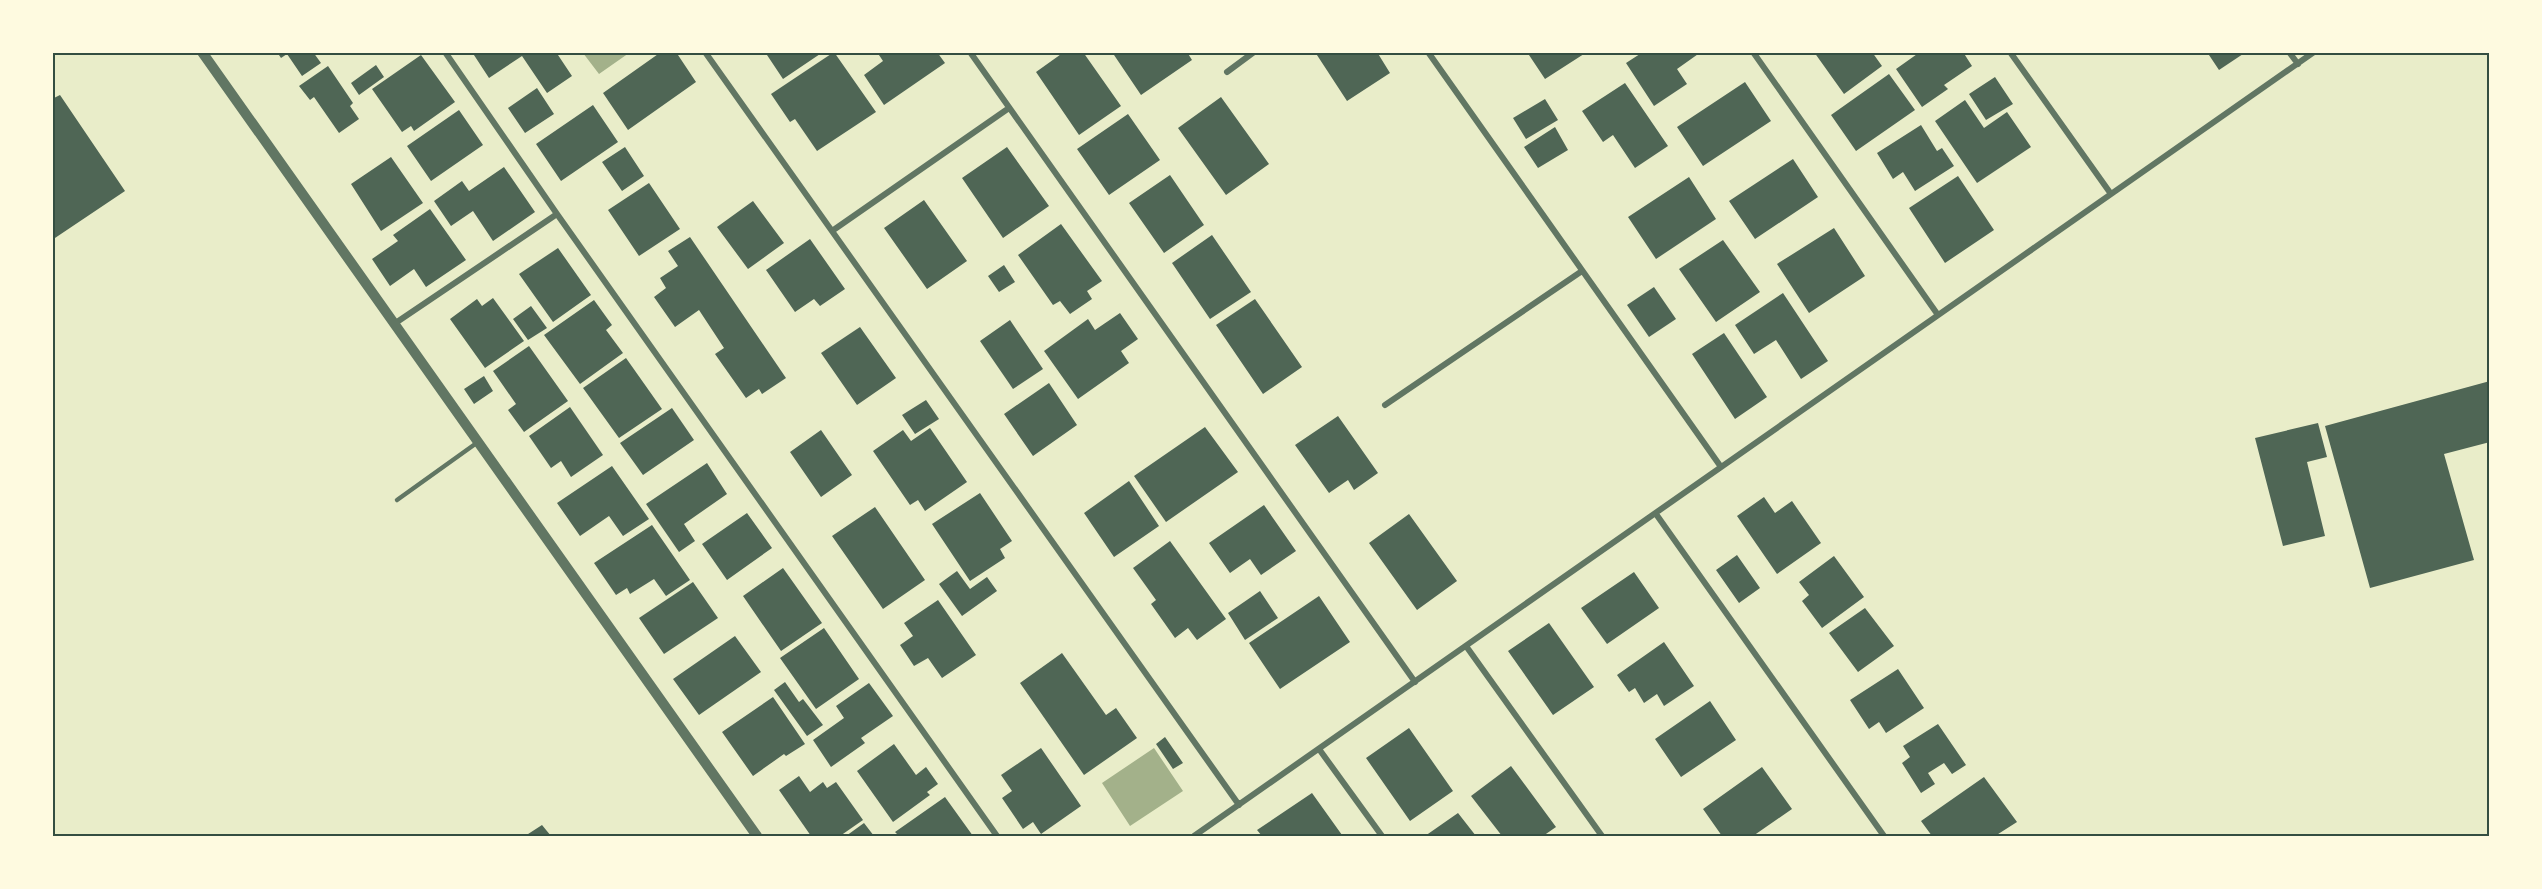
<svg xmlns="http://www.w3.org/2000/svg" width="2542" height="889" viewBox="0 0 2542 889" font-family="Helvetica,sans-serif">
<rect width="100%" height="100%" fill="#e9edc9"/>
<path fill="#a3b18a" d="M583,53H629L599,74Z
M1154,748L1183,791L1130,826L1102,783Z"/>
<path fill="#4f6655" d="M277,52H313L321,63L302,76L287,54L281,58Z
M472,52H556L572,76L547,93L522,56L489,78Z
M661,52H676L696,82L628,130L603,93Z
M765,52H823L783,79Z
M834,52L876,112L817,151L795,119L790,122L771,94Z
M877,52H937L945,63L884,105L864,75L883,61Z
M1064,52H1083L1121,106L1079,135L1036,72Z
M1112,52H1187L1192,60L1141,95Z
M1315,52H1377L1390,73L1347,101Z
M1527,52H1587L1545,79Z
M1643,52H1701L1677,69L1687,84L1654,106L1626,63Z
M1814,52H1872L1882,66L1844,94Z
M1920,52H1963L1972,66L1944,85L1948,89L1922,107L1896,69Z
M2207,52H2246L2219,70Z
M421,55L455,102L414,131L411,126L402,132L372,89Z
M376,65L384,77L359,95L351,83Z
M328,66L353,103L350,106L359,119L339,133L314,97L310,100L299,86Z
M1889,74L1915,110L1856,151L1831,115Z
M1995,77L2013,104L1986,120L1969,94Z
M1745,82L1771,121L1703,166L1677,127Z
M1625,83L1668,146L1635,168L1613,135L1603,142L1582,111Z
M537,88L554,114L525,133L508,108Z
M60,95L125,191L52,240V99Z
M1221,97L1269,164L1226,195L1178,128Z
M1545,99L1558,120L1526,139L1513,118Z
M1965,100L1984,128L2007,112L2031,147L1977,183L1935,121Z
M593,105L618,142L561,181L536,144Z
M459,110L483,145L431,181L407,146Z
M1128,114L1160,160L1109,195L1077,149Z
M1921,125L1937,151L1942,148L1954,166L1915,191L1903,172L1893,179L1877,153Z
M1555,127L1568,150L1538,168L1524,147Z
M625,147L644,176L622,191L602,162Z
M1007,147L1049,206L1003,238L962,178Z
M391,157L423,203L381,231L351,184Z
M1793,159L1818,197L1755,239L1729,201Z
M504,167L535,212L493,241L473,211L451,226L434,201L462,181L469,191Z
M1170,175L1204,225L1164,253L1129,203Z
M1958,176L1994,230L1945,263L1909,208Z
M1689,177L1716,219L1656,259L1628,217Z
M649,183L680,229L639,256L608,210Z
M924,200L967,261L927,289L884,228Z
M753,201L784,243L748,269L717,227Z
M430,209L466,260L426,287L414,269L390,286L372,259L398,241L393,235Z
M1061,224L1102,281L1087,291L1092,299L1070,314L1060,301L1053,305L1018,255Z
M1834,228L1865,276L1809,313L1777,264Z
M1212,235L1251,292L1210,319L1172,263Z
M690,237L786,378L762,394L759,389L746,398L715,354L724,348L699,310L675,327L654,297L666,288L660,278L678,266L668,251Z
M810,239L845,289L820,306L814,299L795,312L766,270Z
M1723,240L1760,292L1716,322L1679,269Z
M558,248L591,295L553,322L519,274Z
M1004,265L1015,282L999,292L988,276Z
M1654,287L1676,319L1649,337L1627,305Z
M1783,293L1828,361L1801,379L1776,340L1754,354L1735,325Z
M493,298L524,341L485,368L450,319L477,299L482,306Z
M1255,299L1302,367L1263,394L1216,325Z
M594,300L612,325L606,330L623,353L580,384L544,335Z
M531,306L547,328L528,340L513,319Z
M1120,313L1138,339L1121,351L1129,363L1078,399L1044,351L1088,319L1095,330Z
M1010,320L1043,369L1013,389L980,341Z
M860,327L896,378L857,405L821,353Z
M1724,333L1767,397L1735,419L1692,354Z
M529,346L568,401L524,432L508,410L516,404L493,371Z
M626,358L662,409L619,438L583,388Z
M484,376L493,391L474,404L464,389Z
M2490,381V442L2444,454L2474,560L2370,588L2325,426Z
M1049,383L1077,425L1033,456L1004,414Z
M926,400L939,419L915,434L902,415Z
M570,407L603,455L571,477L561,461L551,468L529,436Z
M672,408L694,440L643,475L620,443Z
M1338,416L1378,473L1354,490L1348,480L1329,493L1295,445Z
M2318,423L2327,457L2307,462L2325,536L2283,546L2255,438Z
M1205,427L1238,472L1166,522L1134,476Z
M930,428L967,482L925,511L918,500L910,505L873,451L903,430L911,441Z
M821,430L852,475L821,497L790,452Z
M707,463L727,494L684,524L695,541L679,552L646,504Z
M612,466L649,519L623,536L609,516L580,536L557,503Z
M1129,481L1159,526L1114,557L1084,513Z
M980,493L1012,541L1000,549L1005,558L970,581L932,524Z
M1764,497L1775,513L1792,501L1821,543L1777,574L1737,516Z
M1264,505L1296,551L1261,575L1250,559L1230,573L1209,543Z
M875,507L925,580L883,609L832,536Z
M747,513L772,548L727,580L702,544Z
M1409,514L1457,581L1417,610L1369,543Z
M652,525L690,580L666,596L654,579L630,594L627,588L616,595L594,563Z
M1170,541L1226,619L1197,640L1188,628L1175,638L1151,604L1156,600L1133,568Z
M1737,555L1760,588L1739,603L1716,570Z
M1834,556L1864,597L1822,628L1802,601L1809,595L1799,582Z
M783,568L822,623L781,651L743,596Z
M957,571L970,589L987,577L997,591L962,616L939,584Z
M1634,572L1659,608L1607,644L1581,608Z
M693,582L718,618L664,654L639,618Z
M1260,591L1278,618L1245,640L1228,613Z
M1319,596L1350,642L1280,689L1249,643Z
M938,600L976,655L942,678L928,658L914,666L900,645L913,636L904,623Z
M1865,608L1894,646L1858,672L1829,633Z
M1549,623L1594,687L1553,715L1508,651Z
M824,628L859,679L816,709L780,658Z
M735,636L761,672L699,715L673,679Z
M1664,642L1694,686L1664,706L1657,694L1644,703L1635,688L1629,692L1617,675Z
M1062,653L1106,715L1116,708L1137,738L1084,775L1020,683Z
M1898,669L1924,708L1886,733L1879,722L1869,729L1850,700Z
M785,682L799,702L803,699L823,725L807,736L774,690Z
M869,683L893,716L861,738L865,743L831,767L813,740L844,718L836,706Z
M773,697L805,744L786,756L784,754L753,776L722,732Z
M1710,701L1736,740L1681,777L1655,739Z
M1938,724L1966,765L1952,774L1944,763L1928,773L1935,784L1921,793L1902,763L1910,757L1903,746Z
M1409,728L1453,791L1410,821L1366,758Z
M1165,737L1183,763L1173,769L1156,744Z
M894,744L916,775L926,767L938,784L927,792L930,795L893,822L857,771Z
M1041,748L1081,806L1041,834L1033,822L1023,829L1002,798L1012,791L1001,775Z
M1511,766L1556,827L1543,836H1502L1471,796Z
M1762,767L1792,809L1753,836H1722L1703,809Z
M799,776L810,792L823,782L827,788L836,782L863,820L840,836H811L779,790Z
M1984,777L2017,822L1995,836H1932L1921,821Z
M1312,793L1342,835L1262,836L1257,830Z
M945,797L973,836H899L895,832Z
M1458,813L1476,836H1425Z
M864,823L874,836H846Z
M542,825L551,836H525Z"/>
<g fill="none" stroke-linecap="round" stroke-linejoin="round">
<path stroke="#617663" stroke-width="4.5" d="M397,500L478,442"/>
<path stroke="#617663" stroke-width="6" d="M445,52L557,214
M705,52L1239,805
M970,52L1415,682
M1428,52L1721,467
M1753,52L1938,315
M2010,52L2111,194
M2289,52L2298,64
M1227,72L1254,52
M832,231L1009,108
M394,324L557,214L997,836
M1385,405L1582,271
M1656,514L1884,836
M1466,646L1602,836
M1319,749L1382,836
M1194,836L2314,52"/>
<path stroke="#617663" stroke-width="10" d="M202,52L757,836"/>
</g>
<rect width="2542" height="889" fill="none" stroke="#fefae0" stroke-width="108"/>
<rect x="54" y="54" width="2434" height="781" fill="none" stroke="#344e41" stroke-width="2"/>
</svg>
